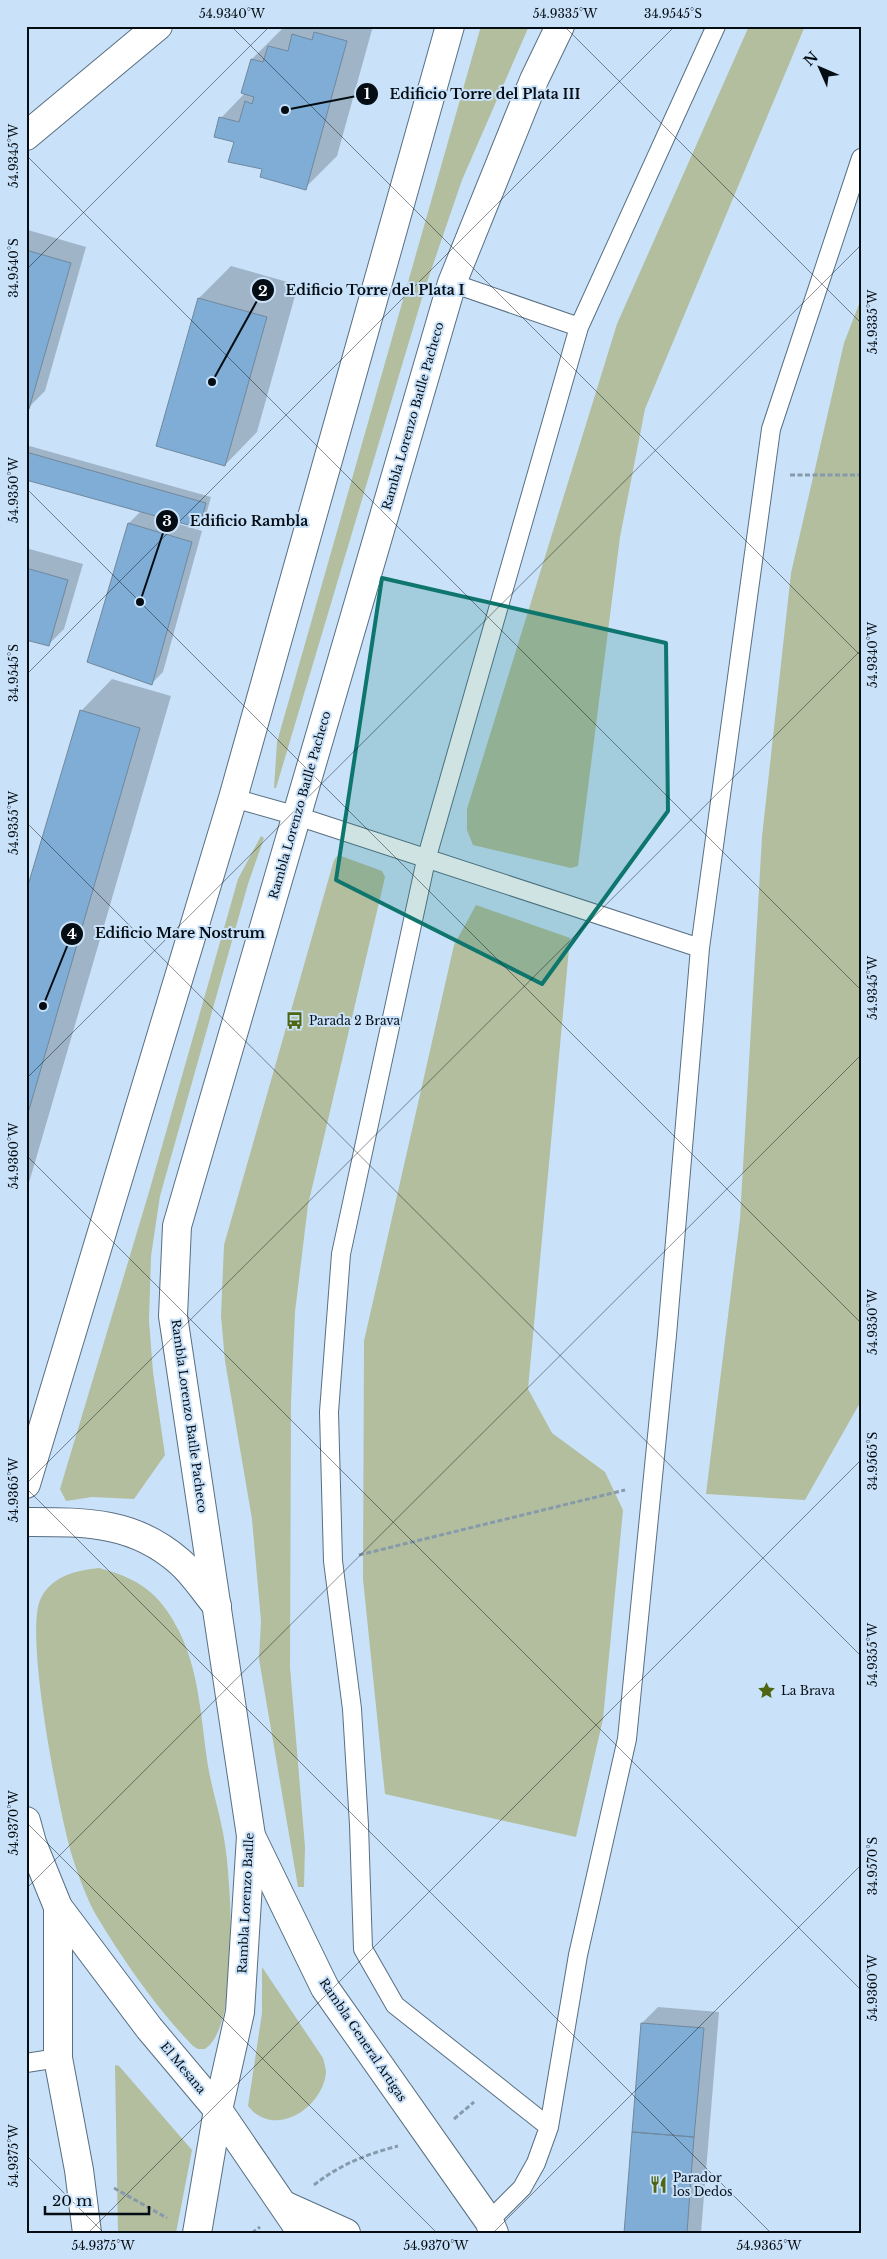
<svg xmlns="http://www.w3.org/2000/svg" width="887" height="2259" viewBox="0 0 887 2259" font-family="'Libre Baskerville',serif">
<rect width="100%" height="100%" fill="#c9e2f9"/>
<path fill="#b2be9e" d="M481,26H529L462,180L425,288L276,788H274L277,742Z
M749,26H805L645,409L620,537L578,866L571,868L473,845L467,830V809L617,324Z
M861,299V1401L805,1500L706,1494L740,1219L762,837L791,573L844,343Z
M261,836L264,838L248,884L160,1196L151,1256L149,1321L153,1372L165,1455L134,1499L92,1497L66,1501L60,1489L149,1192L238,879Z
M338,855L382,871L385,877L308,1205L295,1312L291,1402L290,1667L305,1847L304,1887H298L259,1659L261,1621L252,1519L225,1361L221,1316L224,1245L334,860Z
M476,905L570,938L528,1389L552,1433L605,1472L623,1510L603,1719L576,1837L385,1794L363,1579L364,1341L454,945Z
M99,1568C138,1578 160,1593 179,1631C200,1673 201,1721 208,1766C213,1795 223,1823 226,1852C231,1891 240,2026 205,2049H198L193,2046C157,2009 123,1960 96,1915C87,1899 79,1877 73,1859C60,1818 23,1631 41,1598C52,1576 77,1570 99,1568Z
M262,1967L323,2058C324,2063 326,2068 326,2073C322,2109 274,2139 248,2106L262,2013Z
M115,2065L119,2066L192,2150L176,2233H118Z"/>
<path fill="#0003" d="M289,26H373L337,156L305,188L263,168L235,141L221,118L245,93H243L252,59L284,27Z
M28,230L86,247L45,391L29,407L26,406V233Z
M231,266L298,285L257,432L225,465L157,445L199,298Z
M26,445L211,497L204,522L199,527L170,519L169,521L202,531L163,672L152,683L129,523L141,511L26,479Z
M26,548L83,564L64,629L48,645L26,639Z
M112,679L171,696L26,1193V897L81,711Z
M26,1292H29L26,1302Z
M658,2007L719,2012L701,2233H626L642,2023Z"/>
<path fill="#7fadd5" stroke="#70889d" d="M314,32L347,41L306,190L260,177L262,169L228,162L234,142L214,137L219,117L239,122L245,101L252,104L254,97L241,93L251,59L263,62L268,46L288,51L292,34L312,40Z
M26,250L71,263L29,409L26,408Z
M198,298L267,317L225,466L156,446Z
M26,452L206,503L199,528L26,480Z
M128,523L192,542L152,685L87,662Z
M26,568L68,580L49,646L26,640Z
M80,710L140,728L26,1120V892Z
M641,2023L704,2028L694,2137L632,2132Z
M632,2132L694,2137L687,2233H624Z"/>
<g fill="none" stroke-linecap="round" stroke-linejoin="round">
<defs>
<path id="service" d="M452,283L579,327
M233,798L297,816L700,948
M26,2063L58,2058
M549,2127L395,2005L363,1949L359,1825L352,1709L333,1561L329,1412L341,1254L426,860L579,327L716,26
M489,2221L522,2188L536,2163L549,2127L578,1955L627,1739L667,1335L700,948L771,429L861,158"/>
<path id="minor" d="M26,136L158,26
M58,1907L149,2028L218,2110L302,2233"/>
<path id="tertiary" d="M26,1522C85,1522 134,1521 180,1562C194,1574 205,1592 217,1606
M251,1836L325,1988L489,2221L494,2233
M286,2206L346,2233"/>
<path id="secondary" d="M26,1484L233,798L450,26
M26,1821L32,1843L58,1907V2058L79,2170L87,2233
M197,2233L218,2110L240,2012L251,1836L173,1316L177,1226L452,283L534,80L560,26"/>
</defs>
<use href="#service" stroke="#586f83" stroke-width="20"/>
<use href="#minor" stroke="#586f83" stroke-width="30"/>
<use href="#tertiary" stroke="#586f83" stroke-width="30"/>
<use href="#secondary" stroke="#586f83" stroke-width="30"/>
<path stroke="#879aac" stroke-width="3" stroke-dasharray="5 2.5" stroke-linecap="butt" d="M790,475H861
M359,1555L625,1490
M454,2119L474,2102
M314,2185C339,2165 367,2154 398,2146
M114,2188L167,2218
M252,2233L260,2227"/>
<use href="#service" stroke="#fff" stroke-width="18"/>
<use href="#minor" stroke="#fff" stroke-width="28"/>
<use href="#tertiary" stroke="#fff" stroke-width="28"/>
<use href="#secondary" stroke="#fff" stroke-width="28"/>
</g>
<path fill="#0f766e" fill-opacity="0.2" stroke="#0f766e" stroke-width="4" stroke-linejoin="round" d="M382,578L666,643L668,811L542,984L336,880Z"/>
<path fill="none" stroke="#050d14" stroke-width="1" stroke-opacity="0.45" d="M231,26L861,656M564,26L861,323M26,155L861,990M26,270L270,26M26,488L861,1323M26,675L675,26M26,822L861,1656M26,1079L861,245M26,1155L861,1990M26,1484L861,650M26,1488L771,2233M26,1822L437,2233M26,1889L861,1055M26,2155L104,2233M88,2233L861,1460M493,2233L861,1865"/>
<defs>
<symbol id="bus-bare" viewBox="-9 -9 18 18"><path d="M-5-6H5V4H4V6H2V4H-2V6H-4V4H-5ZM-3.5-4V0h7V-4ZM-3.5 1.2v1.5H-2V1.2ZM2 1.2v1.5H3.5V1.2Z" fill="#4e6512" stroke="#c9e2f9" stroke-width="2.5" paint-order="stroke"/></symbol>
<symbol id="sight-bare" viewBox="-9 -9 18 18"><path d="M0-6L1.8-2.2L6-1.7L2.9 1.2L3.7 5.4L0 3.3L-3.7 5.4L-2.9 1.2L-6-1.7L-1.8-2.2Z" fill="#4e6512" stroke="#c9e2f9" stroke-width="2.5" paint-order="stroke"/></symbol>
<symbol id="restaurant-bare" viewBox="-9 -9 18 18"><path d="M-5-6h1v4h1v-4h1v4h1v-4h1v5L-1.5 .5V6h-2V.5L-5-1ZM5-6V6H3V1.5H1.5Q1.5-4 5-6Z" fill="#4e6512" stroke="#c9e2f9" stroke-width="2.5" paint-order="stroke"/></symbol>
</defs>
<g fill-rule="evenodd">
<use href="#bus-bare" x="282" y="1008" width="25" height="25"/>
<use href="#sight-bare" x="754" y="1678" width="25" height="25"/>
<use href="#restaurant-bare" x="646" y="2172" width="25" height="25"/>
</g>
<g text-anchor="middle" stroke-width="4" stroke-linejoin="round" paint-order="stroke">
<g font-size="12" fill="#050d14" stroke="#c9e2f9">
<text transform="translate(413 416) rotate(-74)" y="4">Rambla Lorenzo Batlle Pacheco</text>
<text transform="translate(300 805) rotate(-74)" y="4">Rambla Lorenzo Batlle Pacheco</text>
<text transform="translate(189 1416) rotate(82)" y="4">Rambla Lorenzo Batlle Pacheco</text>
<text transform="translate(246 1903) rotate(-87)" y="4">Rambla Lorenzo Batlle</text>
<text transform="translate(363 2040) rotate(56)" y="4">Rambla General Artigas</text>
<text transform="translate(183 2068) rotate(50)" y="4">El Mesana</text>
</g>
<g font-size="12" fill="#050d14" stroke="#c9e2f9" text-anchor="start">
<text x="309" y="1025">Parada 2 Brava</text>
<text x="781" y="1695">La Brava</text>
<text x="673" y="2182">Parador<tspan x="673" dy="14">los Dedos</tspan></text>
</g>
</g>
<path fill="none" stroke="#050d14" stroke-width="2" d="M285 110L367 94M212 382L263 290M140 602L167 521M43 1006L72 934"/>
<g fill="#050d14" stroke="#c9e2f9" stroke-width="2">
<circle cx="285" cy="110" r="5"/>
<circle cx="212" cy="382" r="5"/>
<circle cx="140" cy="602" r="5"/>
<circle cx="43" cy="1006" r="5"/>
<circle cx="367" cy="94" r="12"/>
<circle cx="263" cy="290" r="12"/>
<circle cx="167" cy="521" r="12"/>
<circle cx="72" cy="934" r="12"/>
</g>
<g font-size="15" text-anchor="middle" font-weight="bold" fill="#fff">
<text x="367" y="99">1</text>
<text x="263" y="296">2</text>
<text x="167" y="526">3</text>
<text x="72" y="939">4</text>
</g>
<g font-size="14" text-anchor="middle" font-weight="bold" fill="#050d14" stroke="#c9e2f9" stroke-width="4" stroke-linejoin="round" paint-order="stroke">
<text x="485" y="99">Edificio Torre del Plata III</text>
<text x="375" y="295">Edificio Torre del Plata I</text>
<text x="249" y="526">Edificio Rambla</text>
<text x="180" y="938">Edificio Mare Nostrum</text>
</g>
<rect width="887" height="2259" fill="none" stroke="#c9e2f9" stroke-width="55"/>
<g transform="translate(820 68) rotate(315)" stroke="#c9e2f9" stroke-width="4" paint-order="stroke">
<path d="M0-4L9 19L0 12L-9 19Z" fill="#050d14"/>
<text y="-8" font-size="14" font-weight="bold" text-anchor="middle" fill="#050d14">N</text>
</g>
<path d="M45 2206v8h104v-8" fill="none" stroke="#050d14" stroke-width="2.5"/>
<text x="52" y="2206" font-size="15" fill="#050d14" stroke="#c9e2f9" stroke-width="4" paint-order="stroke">20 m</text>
<rect x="28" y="28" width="832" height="2204" fill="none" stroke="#050d14" stroke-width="2"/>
<g font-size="12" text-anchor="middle" fill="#050d14">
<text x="232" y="18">54.9340°W</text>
<text x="565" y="18">54.9335°W</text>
<text x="673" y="18">34.9545°S</text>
<text transform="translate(14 156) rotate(-90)" y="4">54.9345°W</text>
<text transform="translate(14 268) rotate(-90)" y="4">34.9540°S</text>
<text transform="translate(873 322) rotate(-90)" y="4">54.9335°W</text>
<text transform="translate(14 490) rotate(-90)" y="4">54.9350°W</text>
<text transform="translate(873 655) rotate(-90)" y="4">54.9340°W</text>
<text transform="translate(14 673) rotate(-90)" y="4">34.9545°S</text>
<text transform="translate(14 823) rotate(-90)" y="4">54.9355°W</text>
<text transform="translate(873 988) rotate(-90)" y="4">54.9345°W</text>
<text transform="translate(14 1156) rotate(-90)" y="4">54.9360°W</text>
<text transform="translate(873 1322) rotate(-90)" y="4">54.9350°W</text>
<text transform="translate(873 1461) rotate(-90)" y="4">34.9565°S</text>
<text transform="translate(14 1490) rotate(-90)" y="4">54.9365°W</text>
<text transform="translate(873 1655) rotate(-90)" y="4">54.9355°W</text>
<text transform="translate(14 1823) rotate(-90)" y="4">54.9370°W</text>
<text transform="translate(873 1866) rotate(-90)" y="4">34.9570°S</text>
<text transform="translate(873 1988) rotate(-90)" y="4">54.9360°W</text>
<text transform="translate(14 2156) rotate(-90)" y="4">54.9375°W</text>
<text x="103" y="2250">54.9375°W</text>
<text x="436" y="2250">54.9370°W</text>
<text x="769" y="2250">54.9365°W</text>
</g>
</svg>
